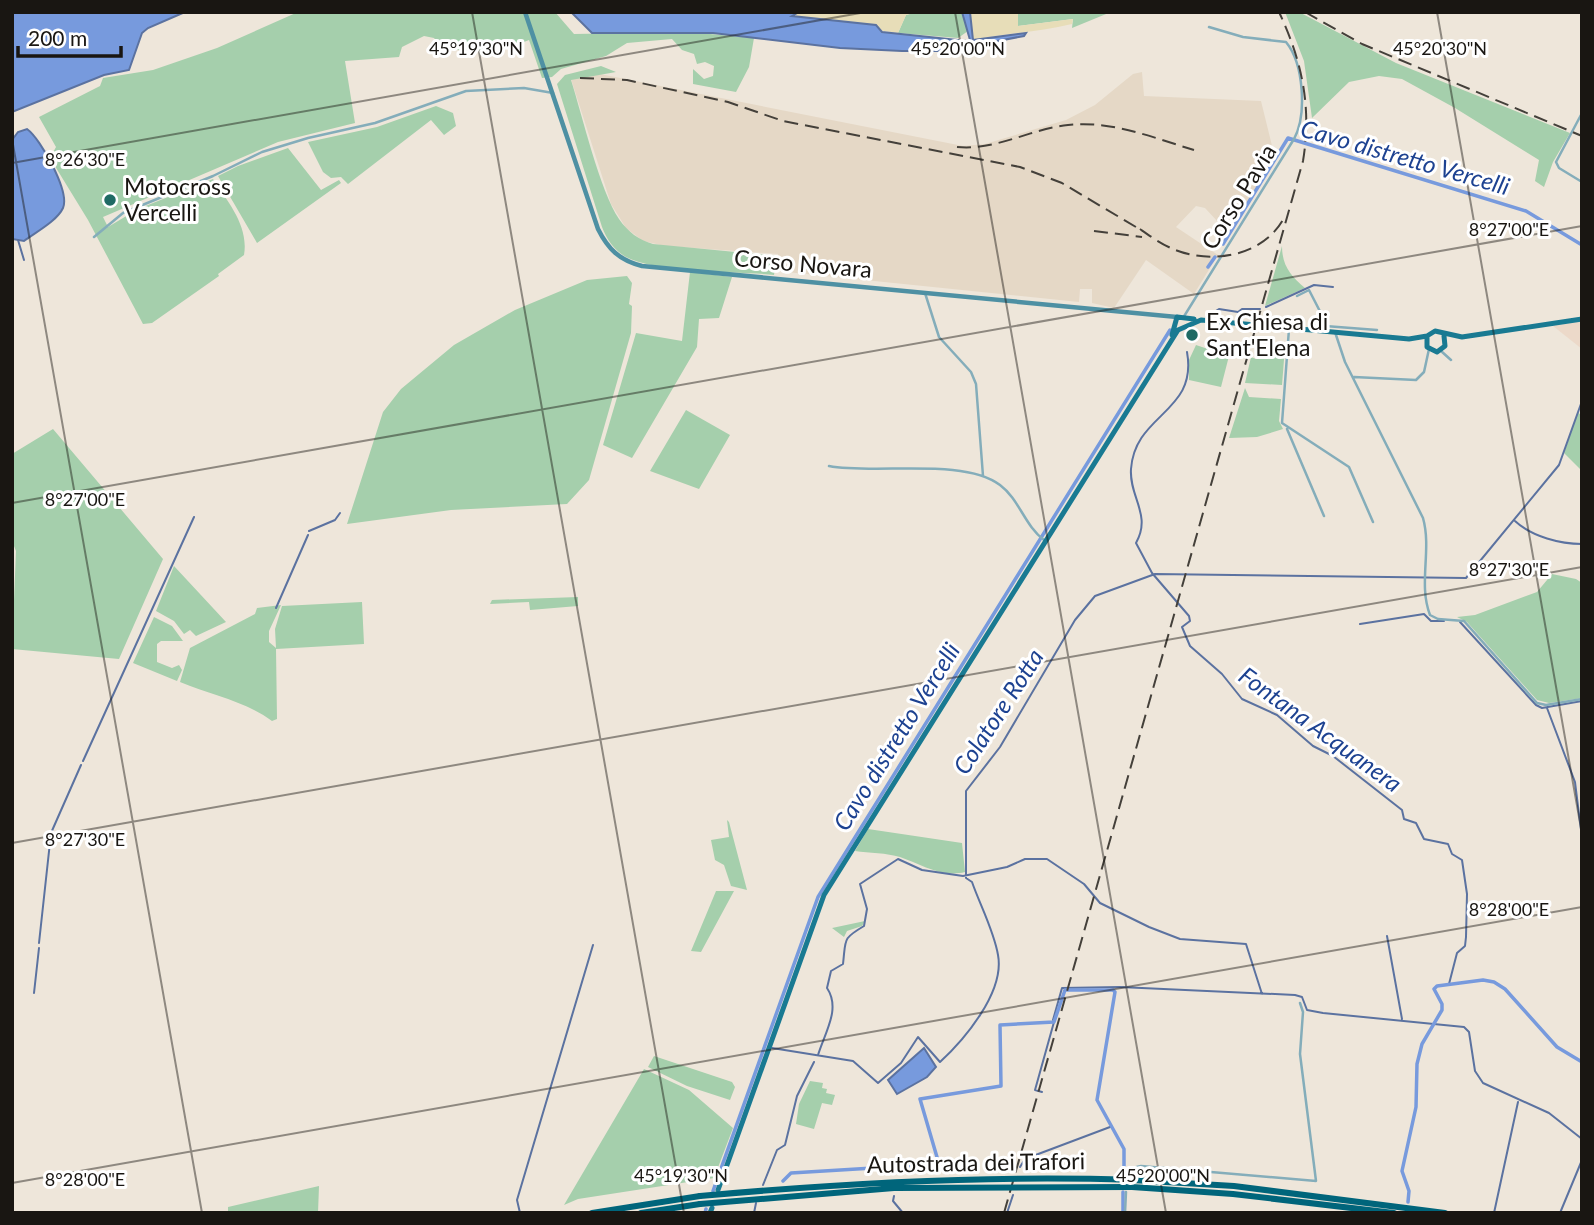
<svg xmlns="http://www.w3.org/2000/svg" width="1594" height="1225" viewBox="0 0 1594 1225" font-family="Lato,sans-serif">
<rect width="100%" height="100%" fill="#eee6da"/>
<path fill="#ecd9c9" d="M1582,321V349L1553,326Z"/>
<path fill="#e5d8c6" d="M1142,72L1144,96L1261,101L1275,158L1239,216L1223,217L1218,222L1205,208L1196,206L1176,227L1218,255L1194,294L1146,260L1114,308L1092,303V289H1080L1079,302L777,271L778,254L665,246L643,241L626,228L611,204L571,79L595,73L963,146L985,144L1066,120L1095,105L1133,74Z"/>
<path fill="#a5cfac" d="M298,12H555L574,34L688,32L754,38L749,67L736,92L693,84V69L704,79L713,76L714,66L705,62L697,64L694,54L682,50L672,39L627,43L606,56L561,69L552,77L542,78L529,40C494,55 478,50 442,49L434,38L424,36L402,47L399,57L345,61L355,123L278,142L103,217L108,227L138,209L213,179C228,202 249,226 244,255L218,274L219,276L152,323L143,324L88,220L50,158L56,147L39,117L100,86L103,78L153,70L217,48Z
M917,12H962L968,31L958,38L898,33L906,15Z
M1111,12L1072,28L1073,19L1018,26V12Z
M1285,12H1299L1396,63L1570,133L1553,162L1544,187L1535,181L1539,160L1455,108L1402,79L1379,76L1349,82L1312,118L1304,61Z
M601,66L616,72L571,80C582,115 600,191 619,219C628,232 639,240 653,244L777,256L774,275C738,271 656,273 626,257C614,250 607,240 602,227L557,84L565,75Z
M436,106L453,113L456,126L444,135L431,120L348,184L341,177L331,178L323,172L308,142L377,127Z
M288,148L321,190L339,180L341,183L257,243L218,176L238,166Z
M1282,246C1282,266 1291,276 1305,288L1265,306Z
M690,272L732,277L719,318L699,319L697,347L632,458L603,445L636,333L682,341Z
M627,276L632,283L629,304L632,306L631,333L589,480L567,504L451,510L347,524L383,412L401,389L454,345L515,310L587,280Z
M1196,345L1229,356L1221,387L1189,380V360Z
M1285,347L1282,385L1245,383L1251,357L1256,359Z
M1245,388L1249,397L1281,399L1279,421L1283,429L1257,437L1229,438Z
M686,410L730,435L699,489L650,471Z
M1578,412L1582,417V471L1564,453Z
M53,429L163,559L119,659L12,649L16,551L12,541V454Z
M174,566L226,622L196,636L190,630L184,634L174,621L156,611Z
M1552,574L1576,579L1582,583V698L1549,703L1537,700L1467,622L1457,617L1475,615L1537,592Z
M578,597V606L530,610L529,602L490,604L492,600Z
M362,602L364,644L276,649L277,719L272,721C245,701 211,695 180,682L190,648L255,614L257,608L281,605L269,631V642L276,648L275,629L282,606Z
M154,617L172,626L183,641H161L157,644V662L172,668L179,665L182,670L177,681L133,663Z
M727,820L729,822L747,890L731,886L724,865L715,860L711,840L729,837Z
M868,829L962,843L965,872C941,878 921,864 900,857C887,853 869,853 855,851Z
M716,891H734L701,952L691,951Z
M865,921L862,926L847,931L844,937L832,928Z
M654,1056L732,1082L735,1087L730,1100L687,1086L648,1067Z
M644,1069L689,1090L733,1128L714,1178L578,1199L564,1205Z
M810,1081L823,1083L822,1088L827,1089L826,1093L835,1095L832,1105L822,1103L814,1129L796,1124L799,1104Z
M319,1186L318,1213H228V1207Z"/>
<path fill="#e7ddb8" d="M799,12H917L906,15L898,33L791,17Z
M970,12H1018V26L1073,19L1072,24C1039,32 1006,33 973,40Z"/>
<path fill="#779add" stroke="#5b72a0" stroke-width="2" d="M12,12H185L148,28L142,33L129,70L104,75L12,112Z
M571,12H799L792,16L876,25L882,32L967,41L970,40L962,12H970L973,40L1026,33L1024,36L945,51H902L840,48L713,33H592Z
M27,129C41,139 70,192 63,208C57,221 36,232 24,241L12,239V140L18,132Z
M924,1048L936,1067L927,1077L897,1094L888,1080Z"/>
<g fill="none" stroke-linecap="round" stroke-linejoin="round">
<path stroke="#5b72a0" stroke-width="2" d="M18,240L24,260
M1266,307L1314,285L1333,287
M1206,317L1219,309L1238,312L1242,309H1260
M1187,352C1198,413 1135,413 1131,469C1129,497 1152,515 1136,543L1152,573L1189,616L1190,621L1182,627L1190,646L1222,674L1242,699L1277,715L1313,746L1333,756L1402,810L1404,819L1416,823L1424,839L1448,844L1452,854L1462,860L1467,894L1466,937L1465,946L1457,953L1449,984
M1515,521C1532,537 1561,544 1582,544
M309,531L335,520L340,513
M276,608L308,535
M1460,622L1536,705L1542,708L1582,701
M1360,624L1424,614L1431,621H1444
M1547,708L1575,782L1582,838
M83,761L194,517
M1387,936L1402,1019
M39,943L51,833L81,765
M34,993L39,948
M1053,1020L1062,988L1120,987L1295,995L1302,997L1307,1010L1323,1013L1464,1027L1469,1032L1475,1071L1483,1083L1549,1113L1582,1139
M772,1048L853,1061L878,1083L901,1063L918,1037L940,1062C964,1040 1005,992 998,955C994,931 980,905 972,882L966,878V791L1000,747L1075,620L1095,596L1155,574L1466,578L1559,465L1582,401
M818,1055C825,1032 841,1009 827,988L831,971L843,964C846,939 842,939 864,926L867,909L860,884L898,859L922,870L963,876L1007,867L1025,859H1047L1084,884L1100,903L1149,927L1180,939L1246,944L1262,994
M1042,1092L1035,1090L1054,1022
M891,1166L893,1170
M1020,1167L1025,1159L1110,1127
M763,1185L777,1150L785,1145L797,1096L814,1062
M894,1196L893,1201L903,1213
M520,1213L517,1200L593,945
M754,1213L756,1203
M1007,1213L1013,1195
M1494,1213L1518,1102
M1560,1213L1582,1160"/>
<path stroke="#779add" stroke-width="3.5" d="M1223,244L1288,138L1526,211L1582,245
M1208,267L1215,257
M783,1181L791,1173L939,1164L920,1099L1001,1086L1000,1025L1054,1022L1065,990H1113L1115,992L1097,1100L1124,1149V1174
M713,1191L818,897L1170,330
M1408,1202L1409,1191L1402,1171L1416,1107L1417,1064L1422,1044L1442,1010V1004L1434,989L1437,986L1483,980L1494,982L1505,989L1557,1047L1582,1062
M705,1213L706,1209
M1123,1213V1192"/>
<path stroke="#84adba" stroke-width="2.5" d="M1582,113L1556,162L1559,168L1582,182
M94,237L123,213L213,176L262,152L308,138L375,123L466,91L524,88L553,93
M925,293L939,337L971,372L976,384L983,476
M1297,296L1309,290L1327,325
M1183,318L1294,139C1307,115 1304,64 1286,42L1243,37L1209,27
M1312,325L1377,330
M1289,329L1282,423L1349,467L1373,522
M1335,332L1345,362L1423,518C1432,550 1418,584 1430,615L1438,619L1464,621L1537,703L1546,705L1582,699
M1441,351L1451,360
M1354,377L1416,380L1424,372L1429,349
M1287,429L1324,516
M829,466C875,475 963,457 1000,485C1019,499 1025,526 1044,540
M1126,1174L1128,1169L1141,1166L1316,1181L1300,1054L1303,1012L1300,1003
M1125,1213L1126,1192"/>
<path stroke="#4e90a3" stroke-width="4.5" d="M525,12L598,229C608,249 619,260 642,266L1177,317"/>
<path stroke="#197a92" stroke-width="5" d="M1172,335L1177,317L1194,319
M1427,336V347L1437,352L1445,346L1444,336
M718,1190L824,895L1178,330L1201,320L1409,339L1427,336L1435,331L1462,337L1582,319
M710,1213L712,1208"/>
<path stroke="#00657b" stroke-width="6" d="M1132,1180L1234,1186L1445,1213
M1132,1187L1233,1194L1394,1213
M592,1213L700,1196
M641,1213L700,1204"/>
<path stroke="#44403a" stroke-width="2" stroke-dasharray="14 7" stroke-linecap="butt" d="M1305,12L1362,44L1582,136
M580,78L627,80L728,102L783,121L1020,167L1062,183L1146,233
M957,147C995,151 1030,129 1068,125C1111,120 1154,138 1194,150
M1140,229C1150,236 1161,244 1173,249C1210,265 1263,257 1284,218
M1094,231L1142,237
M1004,1213L1303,161C1312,107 1302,61 1279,12"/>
<path stroke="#00657b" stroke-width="6" d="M700,1196C844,1183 987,1175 1132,1180
M700,1204L894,1188L1132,1187"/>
</g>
<path fill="none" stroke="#191612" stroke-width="2" stroke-opacity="0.45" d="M472,12L684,1213M955,12L1166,1213M1437,12L1582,834M12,139L202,1213M12,163L866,12M12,503L1582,226M12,843L1582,567M12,1183L1582,907"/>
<g fill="#1f6a64" stroke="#fff" stroke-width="2.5">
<circle cx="110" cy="200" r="7"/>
<circle cx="1192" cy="335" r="7"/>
</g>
<g text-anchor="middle" stroke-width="6" stroke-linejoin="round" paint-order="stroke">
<g font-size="23" fill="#191612" stroke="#fff" text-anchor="start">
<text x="124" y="195">Motocross<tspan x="124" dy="26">Vercelli</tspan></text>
<text x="1206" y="330">Ex Chiesa di<tspan x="1206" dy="26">Sant'Elena</tspan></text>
</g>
<g font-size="23" fill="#191612" stroke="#fff">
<text transform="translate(1239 197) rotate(-58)" y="8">Corso Pavia</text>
<text transform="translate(803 264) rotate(5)" y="8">Corso Novara</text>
<text transform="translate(976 1163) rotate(-1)" y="8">Autostrada dei Trafori</text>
</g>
<g font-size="24" font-style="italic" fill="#1d4291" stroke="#fff">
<text transform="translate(1405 158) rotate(16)" y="8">Cavo distretto Vercelli</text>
<text transform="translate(999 712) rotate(-57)" y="8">Colatore Rotta</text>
<text transform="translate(1320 730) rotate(36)" y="8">Fontana Acquanera</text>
<text transform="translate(897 737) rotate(-58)" y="8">Cavo distretto Vercelli</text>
</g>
</g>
<g font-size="18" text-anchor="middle" fill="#191612" stroke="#fff" stroke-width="6" stroke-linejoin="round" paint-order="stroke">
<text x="476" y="55">45°19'30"N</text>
<text x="958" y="55">45°20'00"N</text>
<text x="1440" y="55">45°20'30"N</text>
<text x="85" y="166">8°26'30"E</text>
<text x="1509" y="236">8°27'00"E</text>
<text x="85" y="506">8°27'00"E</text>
<text x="1509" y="576">8°27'30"E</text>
<text x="85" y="846">8°27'30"E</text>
<text x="1509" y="916">8°28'00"E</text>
<text x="681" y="1182">45°19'30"N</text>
<text x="1163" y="1182">45°20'00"N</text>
<text x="85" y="1186">8°28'00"E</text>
</g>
<rect width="1594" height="1225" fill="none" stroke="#191612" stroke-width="28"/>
<path d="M18 46v10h103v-10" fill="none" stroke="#191612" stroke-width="3.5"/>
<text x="28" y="46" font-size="21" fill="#191612" stroke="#ffffff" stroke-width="5" paint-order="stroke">200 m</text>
</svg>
